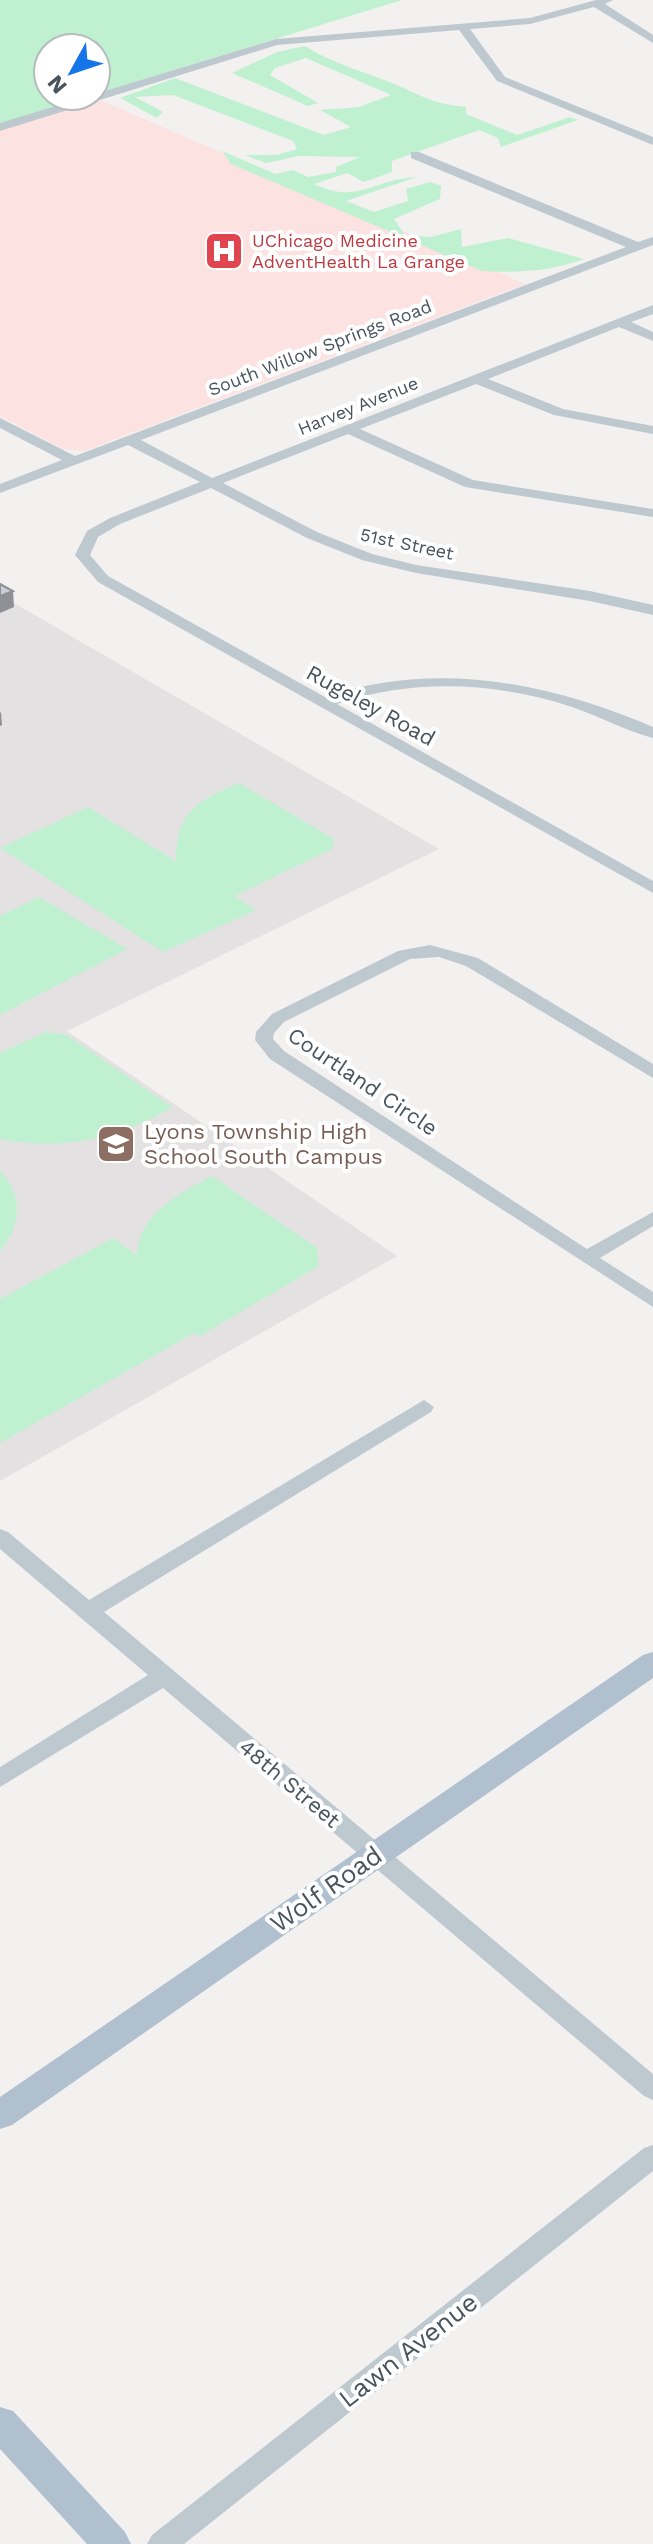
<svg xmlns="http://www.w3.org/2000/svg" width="653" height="2544" viewBox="0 0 653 2544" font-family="'Work Sans',sans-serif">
<rect width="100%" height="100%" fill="#f3f0f0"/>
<path fill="#e4e1e2" d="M0,595L439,849L67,1031L397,1256L0,1481Z"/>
<path fill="#fce3e1" d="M98,99L525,284L84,451L63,449L0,416V130Z"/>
<path fill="#bff1d1" d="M0,0H402L96,94V48H48V96H90L0,124Z
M305,46C333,64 363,71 394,84C426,97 429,103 466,107V114L517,135L570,117L578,120L501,147L498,138L479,130L392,161V172L364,182L347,173L314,184C358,205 373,179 417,177L346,201L374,212L408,201L406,189L430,182L441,186L440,199L394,219L405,235L431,237L461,229L462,247L508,238L584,259C551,271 518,273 482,271L231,164L222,151L276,174L293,170L308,177L336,172V167L360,157L299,156L266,163L245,155H277L297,149L293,141L173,95L135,97L163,112L157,118L120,98L175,78L324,135L351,127L320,110L359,107L391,95L306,58L275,68L270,75L318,103L308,106L232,73L277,52Z
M239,783L334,839L332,849L234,896L256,910L163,952L0,848L88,807L176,861C176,812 196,801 239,783Z
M39,897L127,949L0,1015V916Z
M46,1032L67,1035L172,1107C120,1139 60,1151 0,1139V1053Z
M0,1170C24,1197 21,1224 0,1252Z
M212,1176L317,1248L319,1266L200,1336L194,1333L0,1443V1299L113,1238L137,1255C138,1214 180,1193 212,1176Z"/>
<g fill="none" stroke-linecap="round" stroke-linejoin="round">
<path fill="#bec8cf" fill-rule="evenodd" d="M596,0H613L605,4L653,35V43L594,7L530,24L470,29L505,77L653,137V145L497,81L459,30L277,45L0,131V123L276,39L530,18Z
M411,152H419L638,242L653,237V245L141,440L212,478L653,305V314L631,322L653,332V341L619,327L488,379L563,409L653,426V434L554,415L476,384L360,429L473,480L653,509V517L465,487L348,434L223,483L317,532L372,554L416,565L590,591L653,605V615L590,601L416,573L362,560L307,538L211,488L120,524L98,537L90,555L108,576L325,697C436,660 547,682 653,727V738C626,731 599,716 572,707C496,682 413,678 337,704L653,881V893L98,582L75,555L87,531L110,518L200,482L128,445L0,493V484L62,460L0,428V418L75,456L626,247L411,158Z
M430,945L478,958L653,1064V1078L466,966L439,957L410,959L284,1022L274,1033L273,1039L284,1051L587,1249L653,1212V1226L600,1258L653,1292V1307L270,1059L255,1040L256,1032L272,1014L398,951Z
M424,1400L434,1407L431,1412L104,1612L653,2074V2100L644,2096L163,1688L0,1787V1767L148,1675L0,1549V1529L8,1532L89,1600Z
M653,2145V2171L184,2544H147L152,2535L644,2148Z"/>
<path fill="#b0c0cf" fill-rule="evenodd" d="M653,1652V1678L12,2125L0,2129V2097L643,1655Z
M0,2407L13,2411L125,2532L131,2544H87L0,2449Z"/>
</g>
<path fill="#8d9094" d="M13,591L14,607L0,613V596Z
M1,712L2,725L0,726V713Z"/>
<path fill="#cacdd3" stroke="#8d9094" stroke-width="2" d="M0,584L13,591L0,596Z"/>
<defs>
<symbol id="hospital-square" viewBox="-11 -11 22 22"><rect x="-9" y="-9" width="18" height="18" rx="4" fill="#e0444e" stroke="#fff"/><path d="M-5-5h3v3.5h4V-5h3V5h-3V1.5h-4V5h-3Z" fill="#fff"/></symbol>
<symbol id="school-square" viewBox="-11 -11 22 22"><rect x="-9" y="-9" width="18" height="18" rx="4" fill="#8d6e63" stroke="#fff"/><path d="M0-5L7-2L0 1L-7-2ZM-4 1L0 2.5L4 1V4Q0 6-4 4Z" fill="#fff"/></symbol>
</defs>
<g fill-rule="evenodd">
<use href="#hospital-square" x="202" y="229" width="44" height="44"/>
<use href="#school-square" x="94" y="1122" width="44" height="44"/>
</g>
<g text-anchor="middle" stroke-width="8" stroke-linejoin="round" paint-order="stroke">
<g font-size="18" fill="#be3a42" stroke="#fff" text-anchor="start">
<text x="252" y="247">UChicago Medicine<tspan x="252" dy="21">AdventHealth La Grange</tspan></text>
</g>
<g font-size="18" fill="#48545e" stroke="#fff">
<text transform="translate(320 348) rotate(-21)" y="6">South Willow Springs Road</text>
<text transform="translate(358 406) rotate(-22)" y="6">Harvey Avenue</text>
<text transform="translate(407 544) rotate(12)" y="6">51st Street</text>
</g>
<g font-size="22" fill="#48545e" stroke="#fff">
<text transform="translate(371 705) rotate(29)" y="8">Rugeley Road</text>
<text transform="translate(363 1081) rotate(34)" y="8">Courtland Circle</text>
<text transform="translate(290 1783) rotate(40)" y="8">48th Street</text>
</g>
<g font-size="22" fill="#785e54" stroke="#fff" text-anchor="start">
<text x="144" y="1139">Lyons Township High<tspan x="144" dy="25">School South Campus</tspan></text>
</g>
<g font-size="26" fill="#48545e" stroke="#fff">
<text transform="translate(326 1889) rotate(-35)" y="9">Wolf Road</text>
<text transform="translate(408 2350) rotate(-38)" y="9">Lawn Avenue</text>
</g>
</g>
<g transform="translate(72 72) rotate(230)"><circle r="38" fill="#ffffff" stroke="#b6bbbf" stroke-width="2"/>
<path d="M0-6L14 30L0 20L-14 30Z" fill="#1575e8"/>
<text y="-12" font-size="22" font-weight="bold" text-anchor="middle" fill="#48545e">N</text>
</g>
</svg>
